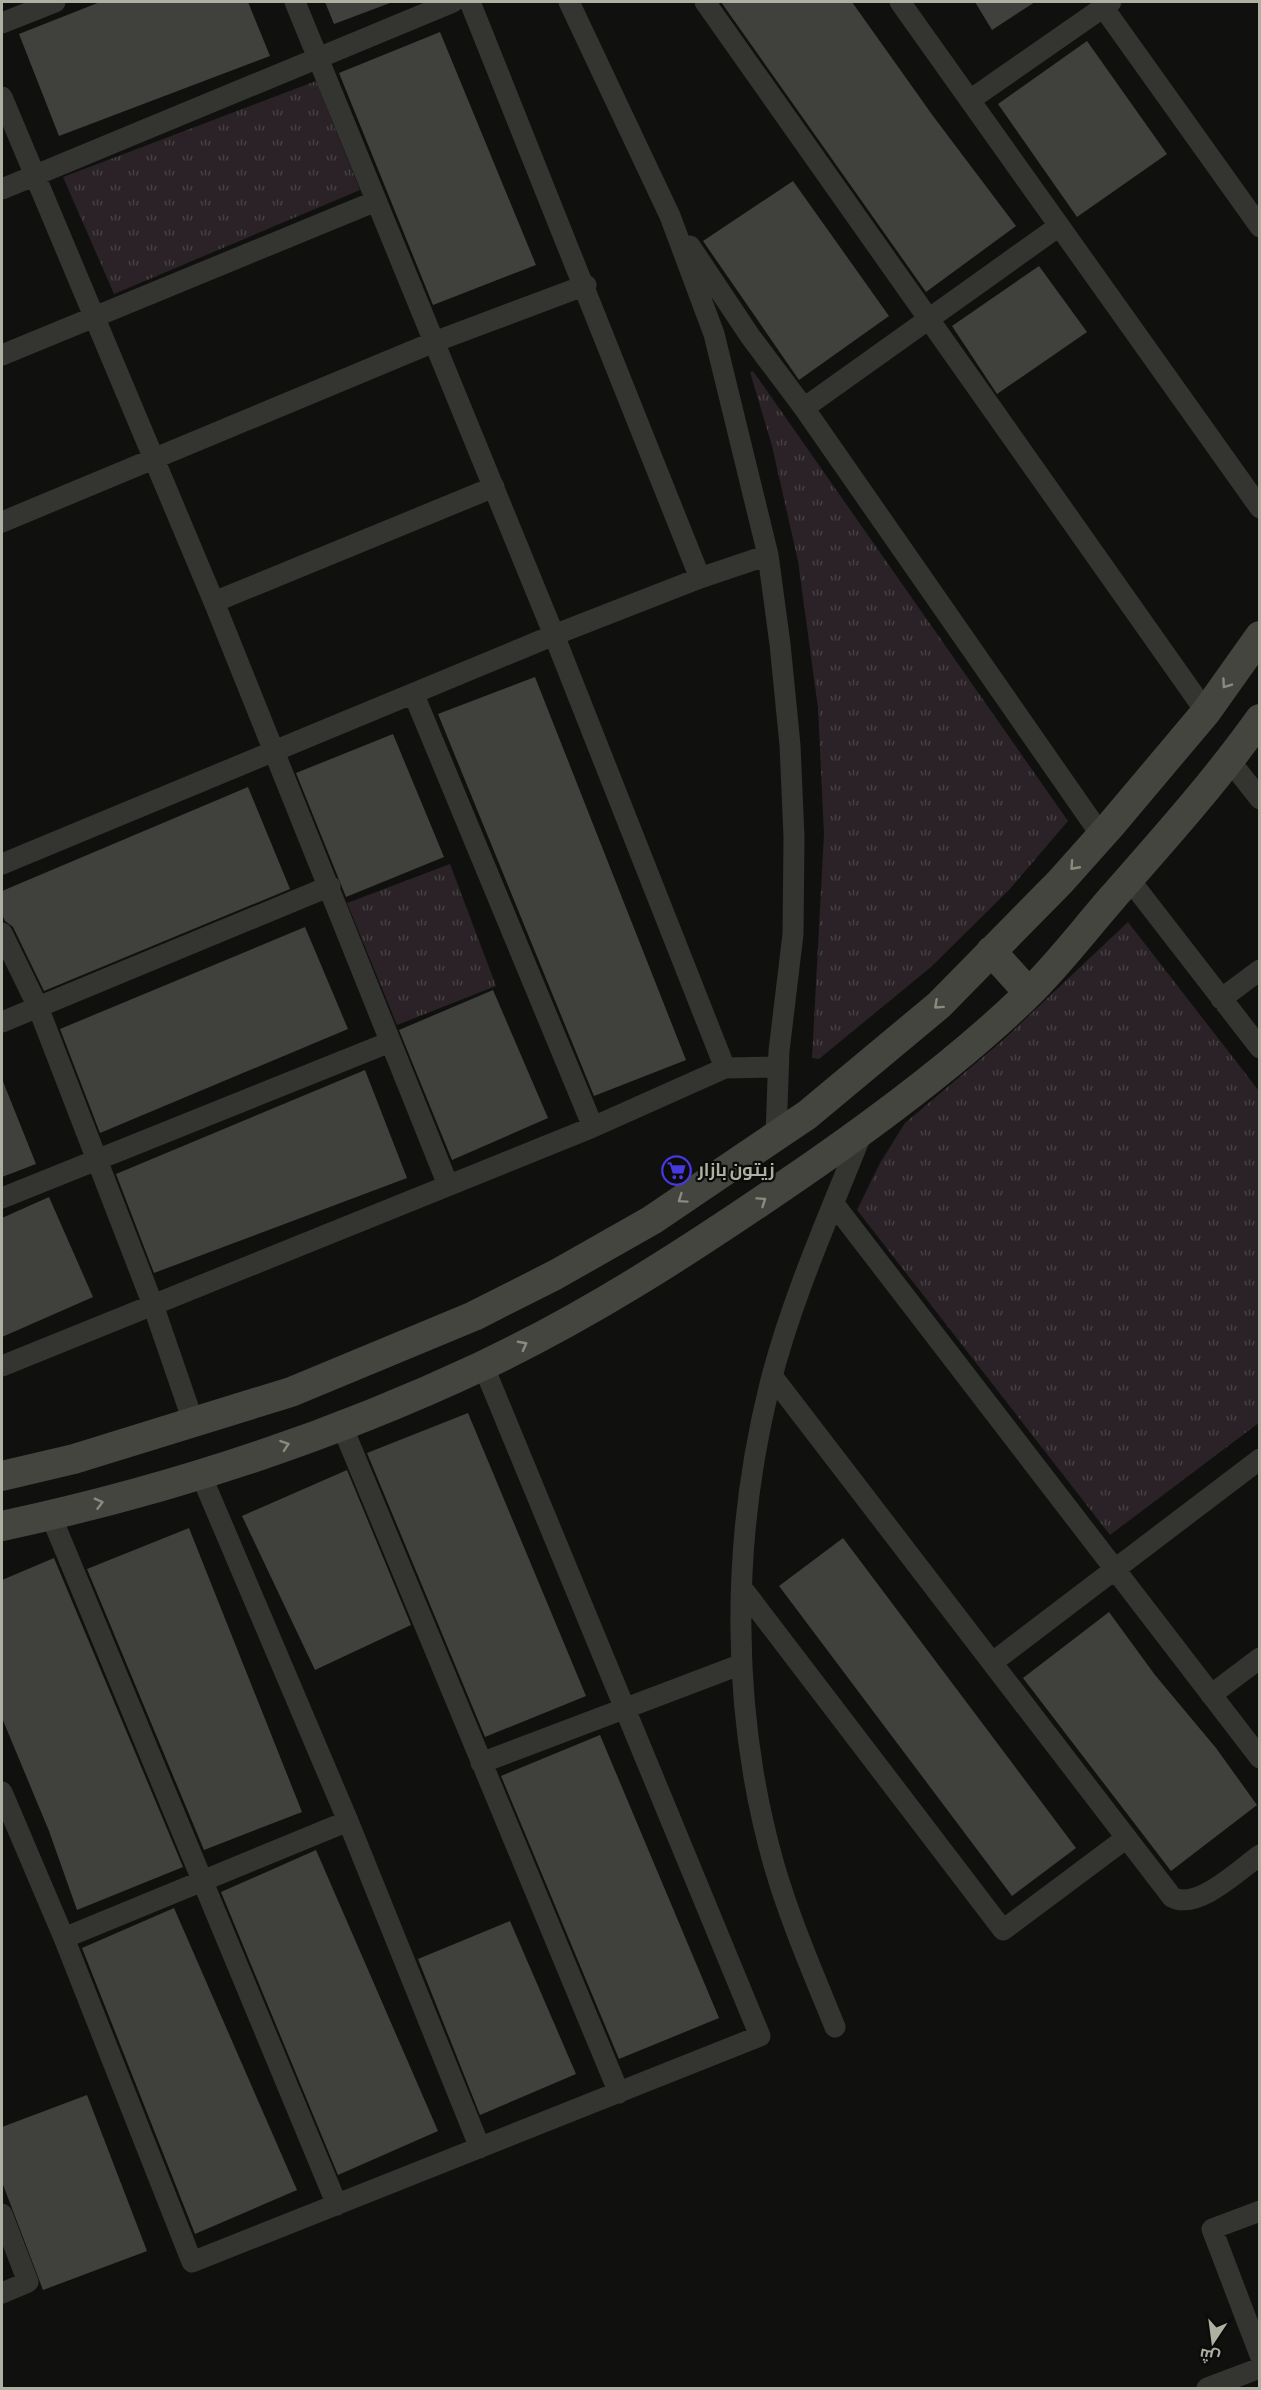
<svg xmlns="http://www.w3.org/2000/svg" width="1261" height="2390" viewBox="0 0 1261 2390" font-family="'Sofia Sans Condensed',Cairo,sans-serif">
<defs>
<pattern id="park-tufts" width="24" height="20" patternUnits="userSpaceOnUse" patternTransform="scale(1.5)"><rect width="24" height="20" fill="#2a2226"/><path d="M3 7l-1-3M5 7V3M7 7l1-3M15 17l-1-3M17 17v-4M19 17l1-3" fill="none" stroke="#464042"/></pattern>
</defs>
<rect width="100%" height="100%" fill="#10100f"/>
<path fill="url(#park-tufts)" d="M316,81L360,190L114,294L63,177Z
M753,371L1068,821L1009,890L931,967L819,1059L812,1058L824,834L818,708L798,561L772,446L750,372Z
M450,864L496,986L397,1025L347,903Z
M1128,922L1259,1091L1260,1422L1110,1535L857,1210L880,1163L905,1123L1002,1041Z"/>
<path fill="#40403c" d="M100,2H248L270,56L59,136L19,34Z
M325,2H389L390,3L334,24Z
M721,2H852L933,116L1016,226L926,292Z
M975,2H1035L992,30Z
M440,32L536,265L433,305L339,73Z
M1087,41L1167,154L1077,217L998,104Z
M793,181L889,316L799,380L703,241Z
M1039,266L1087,332L997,394L952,326Z
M535,677L686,1060L594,1096L438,714Z
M393,734L444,857L346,897L296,773Z
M248,787L290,889L44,991L13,927L5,921L2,914V891Z
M305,927L348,1029L100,1133L60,1029Z
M493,990L548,1118L452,1160L399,1030Z
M365,1070L407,1178L154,1273L116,1174Z
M2,1079L36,1164L2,1177Z
M49,1197L93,1297L2,1337V1218Z
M468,1413L586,1696L485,1737L367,1453Z
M347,1470L411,1625L315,1670L242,1516Z
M189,1528L302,1812L204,1850L87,1569Z
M843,1538L1076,1848L1012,1896L779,1586Z
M54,1558L183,1867L77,1910L49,1831L2,1718V1580Z
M1109,1612L1155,1675L1216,1748L1257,1805L1171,1871L1023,1678Z
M600,1735L719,2018L619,2059L501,1776Z
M316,1850L438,2131L338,2175L221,1892Z
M174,1908L297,2190L195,2234L82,1948Z
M510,1921L576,2074L480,2115L418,1959Z
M87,2095L147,2251L43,2290L2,2182V2127Z"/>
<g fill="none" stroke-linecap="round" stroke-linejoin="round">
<path stroke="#343531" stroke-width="21" d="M295,2L554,635L725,1068
M470,2L700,578
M569,2L670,216L714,334L768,555L780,644L790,745L794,837L793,934L779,1051L776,1135
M705,2L1206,712
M900,2L1260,508
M1103,7L1260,227
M2,23L55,2
M2,97L214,602L448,1185
M970,100L1111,2
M2,189L453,2
M690,246L750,336L804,408L1101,835
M2,355L376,201
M804,408L1059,226
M2,522L434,342L586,285
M214,602L494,487
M414,695L593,1127
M1230,761L1260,799
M2,864L554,635L700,578L768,555
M1129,879L1260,1048
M2,933L38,1007L153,1305L194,1424
M1221,999L1260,970
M2,1022L330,886
M2,1198L390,1042
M834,1204L1260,1758
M2,1366L593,1127L725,1068L778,1067
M772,1376L1172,1897C1197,1911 1239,1870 1260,1855
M342,1426L619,2093
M201,1475L348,1821L480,2148
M51,1516L337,2205
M742,1588L1003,1930L1125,1839
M993,1662L1260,1459
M1211,1695L1260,1658
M481,1763L742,1664
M2,1792L64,1938L192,2262L760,2036L483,1365
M64,1938L348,1821
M835,2027C813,1973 790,1920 774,1865C730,1710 731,1540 770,1384C792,1297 830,1214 863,1130
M1260,2211L1212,2229L1260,2355
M2,2214L28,2282L2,2293
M1207,2388L1260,2368"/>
<path stroke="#44453f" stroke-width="30" d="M991,951L1029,993
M2,1476L74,1459L291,1392L474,1316L555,1275L652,1220L807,1115L939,1005L1060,882L1110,826L1206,712L1260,636
M2,1526C166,1491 329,1438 482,1366C586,1317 684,1254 779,1189C863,1132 954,1066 1027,995C1058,965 1085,929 1113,897C1164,839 1215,782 1260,719"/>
</g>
<defs><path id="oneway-chevron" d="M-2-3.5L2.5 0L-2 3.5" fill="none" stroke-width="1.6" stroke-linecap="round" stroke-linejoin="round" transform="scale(1.5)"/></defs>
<g stroke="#898b7f">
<use href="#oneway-chevron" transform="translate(1226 684) rotate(125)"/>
<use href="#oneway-chevron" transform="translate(1074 866) rotate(132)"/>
<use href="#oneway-chevron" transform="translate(938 1005) rotate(138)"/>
<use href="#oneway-chevron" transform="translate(682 1199) rotate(145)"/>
<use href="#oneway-chevron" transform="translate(762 1201) rotate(-34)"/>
<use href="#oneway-chevron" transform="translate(523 1345) rotate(-28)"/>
<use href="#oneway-chevron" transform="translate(285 1445) rotate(-19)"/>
<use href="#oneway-chevron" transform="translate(99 1503) rotate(-15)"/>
</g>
<defs>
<symbol id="supermarket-ring" viewBox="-11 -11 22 22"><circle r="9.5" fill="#0b0b0a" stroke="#4738e0" stroke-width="1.5"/><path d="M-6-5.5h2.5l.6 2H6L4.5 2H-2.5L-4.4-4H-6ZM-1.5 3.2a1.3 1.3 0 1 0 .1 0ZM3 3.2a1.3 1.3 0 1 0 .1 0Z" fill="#4738e0"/></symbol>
</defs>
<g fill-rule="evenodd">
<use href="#supermarket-ring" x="660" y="1154" width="33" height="33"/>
</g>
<g text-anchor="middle" stroke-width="4.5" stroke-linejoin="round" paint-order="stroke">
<g font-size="18" font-weight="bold" fill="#aeb0a2" stroke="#0b0b0a" text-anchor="start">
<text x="698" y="1176">زيتون بازار</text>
</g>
</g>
<rect width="1261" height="2390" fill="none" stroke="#aeb0a2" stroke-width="6"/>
<g transform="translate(1213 2342) rotate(193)" stroke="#0b0b0a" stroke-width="4.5" paint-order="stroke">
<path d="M0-4.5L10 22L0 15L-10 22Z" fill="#aeb0a2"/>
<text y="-9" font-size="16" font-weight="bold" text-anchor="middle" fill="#aeb0a2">ش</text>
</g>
</svg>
